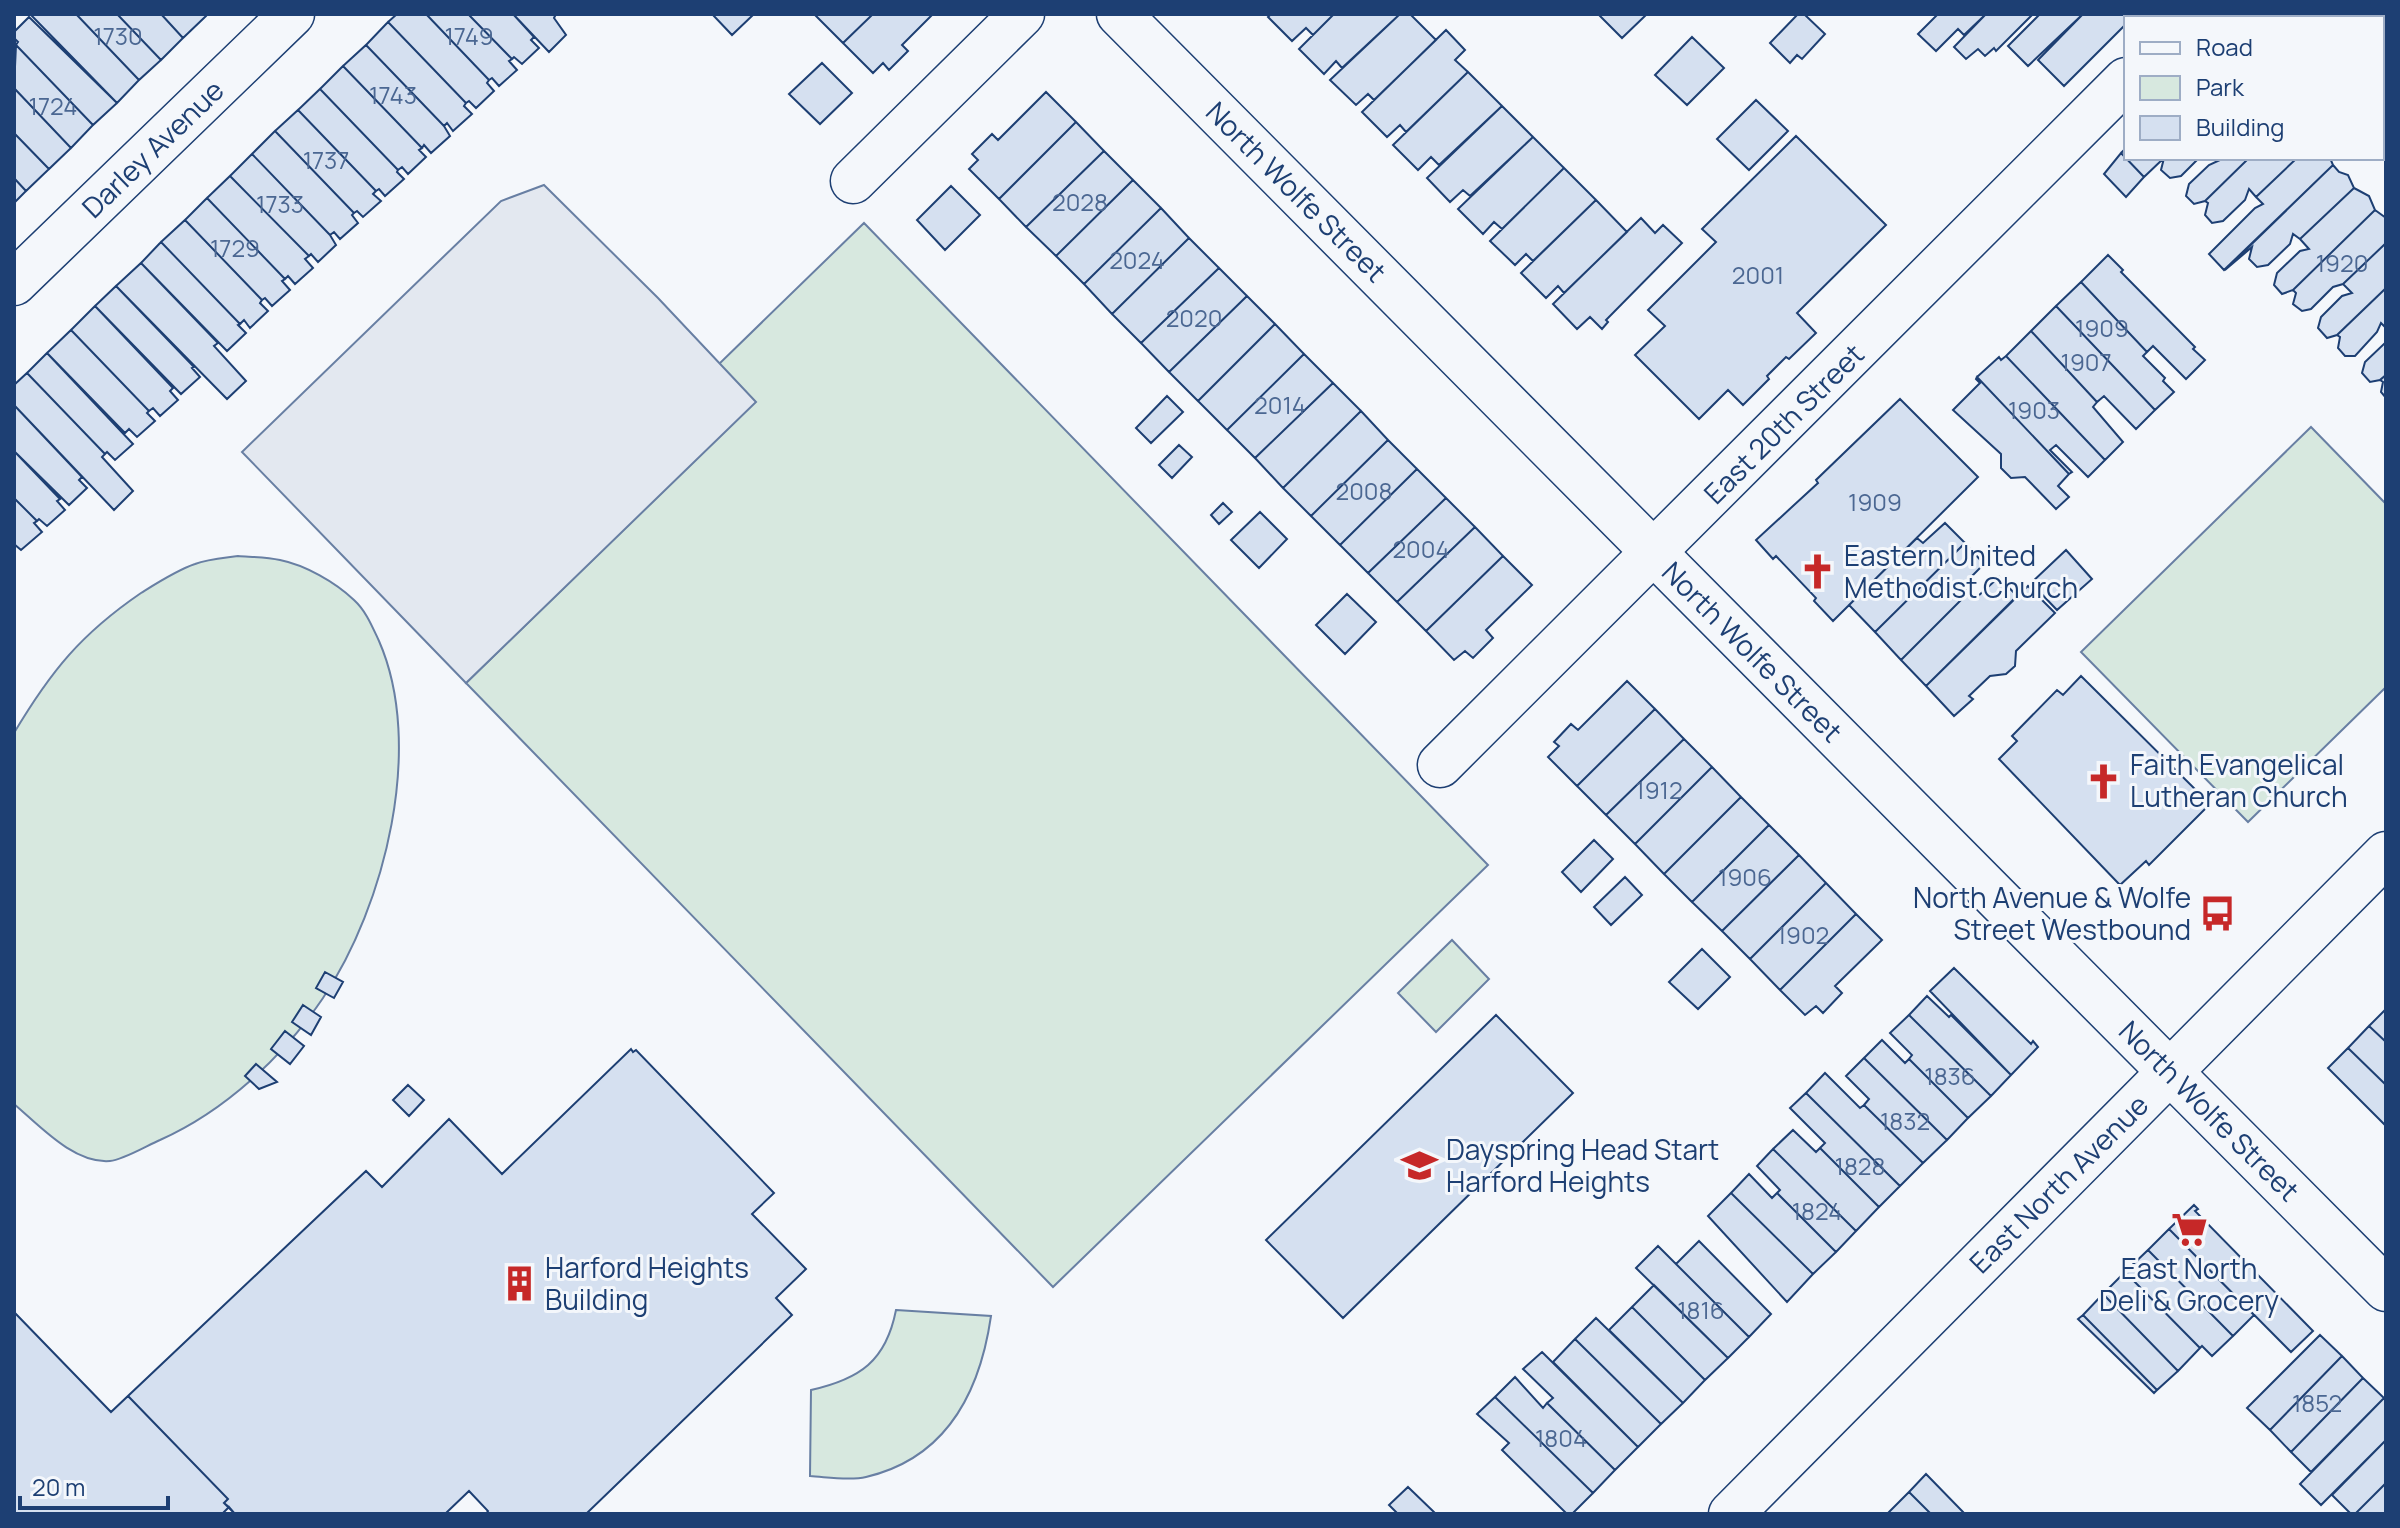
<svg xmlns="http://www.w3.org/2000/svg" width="2400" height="1528" viewBox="0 0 2400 1528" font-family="Manrope,sans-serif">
<rect width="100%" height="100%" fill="#f4f7fb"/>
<path fill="#d7e8df" stroke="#687fa3" stroke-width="2" d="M864,223L1488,865L1053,1287L466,683L755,402L719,364Z
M2311,427L2386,504V687L2248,822L2081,652Z
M238,556C251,557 266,557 280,560C305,565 335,582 354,600C366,611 372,626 379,641C425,746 385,906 323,998C283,1057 225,1111 160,1140C148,1145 123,1160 110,1161C74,1164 40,1126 14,1104V733C51,671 81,634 141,593C157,583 177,570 195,564C208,559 224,558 238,556Z
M1452,940L1489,979L1436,1032L1398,993Z
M896,1310L991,1316C980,1392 947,1458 866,1477C849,1481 827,1477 810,1476L811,1390C860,1379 886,1361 896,1310Z"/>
<path fill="#e3e8f0" stroke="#687fa3" stroke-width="2" d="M544,185L658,298L756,402L466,683L242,452L501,201Z"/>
<path fill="#d5e0f0" stroke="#1d3f73" stroke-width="2" d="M30,14H76L139,80L117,103Z
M76,14H117L161,60L139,80Z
M117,14H161L183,38L161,60Z
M161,14H205L206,16L183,38Z
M397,14H426L489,80L487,83L494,91L476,108L469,101L466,103L388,22Z
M426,14H468L512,59L509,61L517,70L499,86L492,78L489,80Z
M468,14H513L534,37L531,40L539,48L522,64L514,57L512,59Z
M513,14H556L554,18L566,35L549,52Z
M712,14H754L732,35Z
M814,14H873L843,43Z
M873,14H933L902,45L908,51L889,70L883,63L873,73L843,43Z
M1271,14H1334L1313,35L1306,28L1292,41L1268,17Z
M1334,14H1400L1342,68L1336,61L1324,74L1299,49Z
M1400,14H1410L1436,40L1374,100L1368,94L1356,105L1330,80Z
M1598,14H1647L1622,38Z
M1798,14H1804L1825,34L1802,59L1797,55L1790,63L1770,43Z
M1938,14H1986L1964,35L1958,29L1936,51L1918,34Z
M1986,14H2033L1996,51L1994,48L1985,56L1978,49L1966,59L1954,47Z
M2040,14H2083L2028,66L2008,46Z
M2083,14H2136L2132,18H2126V24L2064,86L2038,60Z
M29,17L117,103L93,125L16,45L18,42L14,38V32Z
M388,22L466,103L464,106L472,114L453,131L447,123L444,126L366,45Z
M1446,30L1465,50L1455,60L1468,72L1406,132L1400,125L1387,137L1362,112Z
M1692,37L1724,68L1687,105L1655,75Z
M16,45L93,125L71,148L14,88Z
M366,45L444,126L450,136L431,153L424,145L422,148L343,66Z
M822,63L852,93L820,124L789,94Z
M343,66L422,148L419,150L426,157L408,174L402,167L398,170L320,89Z
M1468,72L1502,106L1439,165L1431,157L1418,170L1393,145Z
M14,88L71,148L49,169L14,133Z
M320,89L398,170L397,172L404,179L385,196L379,189L376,191L298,110Z
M1046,92L1076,122L999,199L969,169L978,160L972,154L992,134L998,140Z
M1756,100L1788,131L1749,170L1717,139Z
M1502,106L1533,137L1470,196L1463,190L1450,202L1427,178Z
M298,110L376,191L373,194L381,201L363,217L357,211L354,213L275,131Z
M1076,122L1104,151L1026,227L999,199Z
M275,131L354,213L352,215L358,223L340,239L334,232L330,235L252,154Z
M14,133L49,169L26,191L14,178Z
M1796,136L1886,225L1797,313L1816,333L1789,359L1786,357L1767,376L1769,379L1743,405L1728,390L1699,419L1635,355L1665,326L1648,310L1716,242L1702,229Z
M1533,137L1564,168L1502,229L1494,222L1483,234L1458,209Z
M2126,148V158H2164L2144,177L2121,153Z
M1104,151L1133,180L1056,256L1026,227Z
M2121,153L2144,177L2126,197L2104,174Z
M252,154L330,235L336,245L318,262L311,254L309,256L230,176Z
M2199,158L2181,176L2170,178L2161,170L2164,158Z
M2219,158H2249L2205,201L2194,204L2186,196L2189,184L2209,165L2220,160Z
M2249,158H2297L2256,197L2249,189L2245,200L2223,221L2212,223L2205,215L2208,203L2205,201Z
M2297,158H2330L2333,165L2224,270L2209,254L2255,208L2263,204L2256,197Z
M2333,165L2339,172L2348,175L2354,188L2300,239L2293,234L2290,244L2268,265L2257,267L2249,259L2252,247L2225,270Z
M1564,168L1596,200L1533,261L1526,254L1515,265L1490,241Z
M230,176L309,256L305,259L313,268L295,284L288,276L285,279L207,198Z
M14,178L26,191L14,203Z
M1133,180L1161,208L1084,284L1056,256Z
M951,186L980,215L945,250L917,220Z
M2354,188L2369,196L2375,210L2293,290L2282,294L2274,285L2277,273L2300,251L2309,249L2300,239Z
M207,198L285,279L282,281L290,290L272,306L265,298L262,300L185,220Z
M1596,200L1627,232L1564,293L1558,286L1546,298L1521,273Z
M1161,208L1189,238L1112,314L1084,284Z
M2375,210L2386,218V243L2343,284L2333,287L2311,309L2302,311L2293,304L2296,293L2293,290Z
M1641,218L1655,233L1663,225L1682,243L1606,320L1608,322L1602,329L1590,317L1577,329L1553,304Z
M185,220L262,300L260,303L268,311L250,328L244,320L240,324L161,242Z
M1189,238L1219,268L1141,343L1112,314Z
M161,242L240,324L238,325L246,333L227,351L141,263Z
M2386,243V288L2337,335L2327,338L2318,328L2321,317L2342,296L2352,293L2343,284Z
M2108,255L2123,270L2121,272L2195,347L2193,349L2205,360L2186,379L2153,346L2147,352L2081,282Z
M141,263L218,343L214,346L246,381L227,399L116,286Z
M1219,268L1247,296L1169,372L1141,343Z
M2081,282L2147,352L2143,356L2165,378L2163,381L2174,392L2155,410L2056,306Z
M116,286L194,367L192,368L200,377L181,394L95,306Z
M2386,288V328L2381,323L2377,332L2355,356H2345L2338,348L2340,337L2337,335Z
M1247,296L1275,324L1198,401L1169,372Z
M95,306L173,388L170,391L178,400L160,416L153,408L149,411L71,330Z
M2056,306L2155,410L2136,429L2104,396L2097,402L2031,331Z
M1275,324L1304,354L1227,430L1198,401Z
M71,330L149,411L147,413L155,421L137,437L129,429L125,433L47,353Z
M2031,331L2097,402L2093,407L2123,442L2105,460L2006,356Z
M2386,342V375L2380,380L2370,382L2362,373L2365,362Z
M47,353L133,444L115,460L107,452L105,454L27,373Z
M1304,354L1333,383L1255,458L1227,430Z
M2006,356L2105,460L2088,477L2056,445L2050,450L2072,472L2069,474L1977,377L1999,357L2001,360Z
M27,373L105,454L102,457L133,491L114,510L14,405V385Z
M2386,375V398L2381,392L2383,382L2380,380Z
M1977,377L2069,474L2058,486L2069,497L2056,509L2025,477L2011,478L2001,468V454L1953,410L1980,383L1976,379Z
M1333,383L1361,411L1283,488L1255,458Z
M1167,396L1183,412L1151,443L1136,428Z
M1900,399L1978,477L1833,621L1814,601L1816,598L1776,556L1773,559L1756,540L1818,483L1816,480Z
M14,405L82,477L79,480L87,488L69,505L14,451Z
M1361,411L1388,440L1311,516L1283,488Z
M1388,440L1417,469L1340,545L1311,516Z
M1179,445L1192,457L1172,478L1159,465Z
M14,451L60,499L57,501L65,510L47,526L39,519L37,521L14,498Z
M1417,469L1446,498L1368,573L1340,545Z
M14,498L37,521L34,523L42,532L21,550L14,544Z
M1446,498L1475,527L1397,602L1368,573Z
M1223,503L1232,512L1219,524L1211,515Z
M1260,512L1287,539L1259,568L1231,540Z
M1945,523L1965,543L1875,632L1849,605L1917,538L1923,543Z
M1475,527L1503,556L1426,631L1397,602Z
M1965,543L1984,564L1963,585L1969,592L1901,660L1875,632Z
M2066,550L2092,579L2057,610L2031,583Z
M1503,556L1532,585L1486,630L1493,638L1473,658L1465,651L1454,660L1426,631Z
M1999,577L2017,596L1926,686L1901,660L1969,592L1976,598Z
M2028,586L2055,613L2016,651L2015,666L2006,674L1990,676L1969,696L1973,699L1954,716L1926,686Z
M1347,594L1376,622L1345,654L1316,625Z
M2081,676L2210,804L2149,865L2146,861L2120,885L1999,759L2017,741L2012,736L2057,690L2063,695Z
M1627,681L1655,709L1577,786L1548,757L1559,746L1554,742L1571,724L1578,730Z
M1655,709L1684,739L1606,815L1577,786Z
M1684,739L1712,767L1635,844L1606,815Z
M1712,767L1741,797L1664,874L1635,844Z
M1741,797L1769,825L1692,902L1664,874Z
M1769,825L1799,855L1722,931L1692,902Z
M1594,840L1613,859L1581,892L1562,872Z
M1799,855L1826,883L1750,959L1722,931Z
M1625,877L1642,895L1611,925L1594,907Z
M1826,883L1856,914L1780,990L1750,959Z
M1856,914L1882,940L1835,986L1842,993L1823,1013L1816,1006L1805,1015L1780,990Z
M1702,949L1730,977L1698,1009L1669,982Z
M1954,968L2031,1044L2033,1041L2038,1047L2011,1075L1930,991Z
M325,972L343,982L334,998L316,988Z
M1927,996L1949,1017L1951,1015L2011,1075L1991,1096L1909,1015Z
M303,1005L321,1017L311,1035L292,1022Z
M2386,1009V1042L2369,1026Z
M1496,1015L1573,1093L1343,1318L1266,1240Z
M1909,1015L1991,1096L1968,1118L1909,1059L1912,1055L1890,1033Z
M2369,1026L2386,1042V1085L2348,1048Z
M285,1031L304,1046L290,1064L271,1049Z
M1882,1040L1905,1063L1909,1059L1968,1118L1947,1140L1864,1058Z
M2348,1048L2386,1085V1126L2328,1068Z
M631,1049L633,1052L636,1050L774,1193L752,1214L806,1269L776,1298L792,1315L586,1514H486L488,1511L469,1491L445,1514H235L229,1507L222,1514H14V1312L111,1412L366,1171L382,1187L449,1119L502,1174Z
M631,1049L633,1052L636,1050L774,1193L752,1214L806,1269L776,1298L792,1315L586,1514H486L488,1511L469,1491L445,1514H235L224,1503L228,1499L128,1396L366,1171L382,1187L449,1119L502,1174Z
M1864,1058L1947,1140L1923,1163L1864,1105L1869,1099L1846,1076Z
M256,1064L277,1082L259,1089L245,1076Z
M1825,1073L1860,1108L1864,1105L1923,1163L1900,1186L1806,1093Z
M408,1085L424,1100L409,1116L393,1100Z
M1806,1093L1900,1186L1879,1207L1820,1148L1825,1143L1790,1108Z
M1793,1130L1816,1152L1820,1148L1879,1207L1856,1231L1773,1149Z
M1773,1149L1856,1231L1836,1252L1777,1193L1780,1190L1757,1166Z
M1749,1174L1772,1198L1777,1193L1836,1252L1813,1274L1731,1193Z
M1731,1193L1813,1274L1787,1302L1708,1216Z
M2194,1205L2198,1209L2195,1211L2313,1331L2291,1352L2169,1229Z
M2169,1229L2254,1315L2233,1336L2148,1250Z
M1699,1241L1771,1314L1749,1337L1676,1264Z
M1658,1246L1749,1337L1728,1358L1636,1268Z
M2148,1250L2233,1336L2212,1356L2202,1346L2200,1348L2125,1272Z
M2125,1272L2200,1348L2178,1371L2103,1294Z
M1654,1285L1728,1358L1705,1380L1632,1307Z
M2103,1294L2178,1371L2157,1390L2083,1315Z
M1632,1307L1705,1380L1683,1403L1609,1330Z
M14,1312L111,1412L128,1396L228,1499L224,1503L229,1507L222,1514H14Z
M2083,1315L2157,1390L2154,1393L2078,1319Z
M1596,1318L1683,1403L1661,1424L1575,1339Z
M2320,1335L2342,1356L2270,1430L2247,1408Z
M1575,1339L1661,1424L1638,1447L1553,1362Z
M1542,1352L1638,1447L1615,1470L1547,1403L1553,1398L1523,1369Z
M2342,1356L2363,1378L2291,1452L2270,1430Z
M1515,1377L1543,1408L1547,1403L1615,1470L1593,1493L1495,1397Z
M2363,1378L2384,1398L2311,1472L2291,1452Z
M1495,1397L1593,1493L1572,1514H1567L1502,1450L1509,1443L1477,1414Z
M2384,1398L2386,1401V1440L2321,1505L2300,1484Z
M2386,1440V1483L2355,1514H2351L2332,1495Z
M1926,1474L1965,1514H1931L1909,1492Z
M2386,1483V1514H2355Z
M1408,1487L1436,1514H1398L1389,1505Z
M1909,1492L1931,1514H1887Z"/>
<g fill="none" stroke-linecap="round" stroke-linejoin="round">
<defs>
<path id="minor" d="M2188,18L2192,14
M853,181L1022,14
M14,283L292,14
M1440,765L2126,80"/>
<path id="secondary" d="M1119,14L2170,1072
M2285,14L2289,18
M2382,111L2386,115"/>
<path id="primary" d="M2170,1072L2386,1289
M1731,1514L2386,854"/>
</defs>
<use href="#minor" stroke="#1d3f73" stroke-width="47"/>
<use href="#secondary" stroke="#1d3f73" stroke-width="47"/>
<use href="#primary" stroke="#1d3f73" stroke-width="47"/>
<use href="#minor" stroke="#f4f7fb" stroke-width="44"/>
<use href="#secondary" stroke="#f4f7fb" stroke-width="44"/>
<use href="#primary" stroke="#f4f7fb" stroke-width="44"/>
</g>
<defs>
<symbol id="church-bare" viewBox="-9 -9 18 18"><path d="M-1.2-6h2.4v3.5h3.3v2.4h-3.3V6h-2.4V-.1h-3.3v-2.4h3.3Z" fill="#c62828" stroke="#f4f7fb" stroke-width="2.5" paint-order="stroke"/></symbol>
<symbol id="bus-bare" viewBox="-9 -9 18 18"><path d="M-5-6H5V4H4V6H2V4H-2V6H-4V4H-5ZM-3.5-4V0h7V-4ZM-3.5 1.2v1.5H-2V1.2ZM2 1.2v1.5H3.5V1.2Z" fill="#c62828" stroke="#f4f7fb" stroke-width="2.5" paint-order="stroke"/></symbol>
<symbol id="school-bare" viewBox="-9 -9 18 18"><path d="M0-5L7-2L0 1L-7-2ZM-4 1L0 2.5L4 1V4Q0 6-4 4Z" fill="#c62828" stroke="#f4f7fb" stroke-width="2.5" paint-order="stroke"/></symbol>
<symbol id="supermarket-bare" viewBox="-9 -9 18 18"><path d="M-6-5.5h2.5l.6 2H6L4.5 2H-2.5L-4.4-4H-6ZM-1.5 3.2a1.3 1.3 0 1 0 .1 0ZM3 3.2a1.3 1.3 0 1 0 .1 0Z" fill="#c62828" stroke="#f4f7fb" stroke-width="2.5" paint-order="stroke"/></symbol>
<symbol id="building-bare" viewBox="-9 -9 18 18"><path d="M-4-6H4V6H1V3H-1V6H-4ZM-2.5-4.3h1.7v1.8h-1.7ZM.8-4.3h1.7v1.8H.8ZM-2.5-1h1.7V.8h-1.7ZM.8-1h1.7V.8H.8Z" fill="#c62828" stroke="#f4f7fb" stroke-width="2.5" paint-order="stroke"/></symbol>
</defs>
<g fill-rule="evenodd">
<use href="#church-bare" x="1792" y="546" width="51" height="51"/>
<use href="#church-bare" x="2078" y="756" width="51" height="51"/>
<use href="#bus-bare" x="2192" y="888" width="51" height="51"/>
<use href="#school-bare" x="1394" y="1140" width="51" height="51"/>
<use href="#supermarket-bare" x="2164" y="1204" width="51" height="51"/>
<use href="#building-bare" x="494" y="1258" width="51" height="51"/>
</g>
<g text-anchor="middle" stroke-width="6" stroke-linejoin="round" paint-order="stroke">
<g font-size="24" fill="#4b6792">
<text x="118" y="45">1730</text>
<text x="469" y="45">1749</text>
<text x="393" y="104">1743</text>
<text x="53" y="115">1724</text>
<text x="326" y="169">1737</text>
<text x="1080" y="211">2028</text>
<text x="280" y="213">1733</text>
<text x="235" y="257">1729</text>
<text x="1137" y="269">2024</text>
<text x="2342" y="272">1920</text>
<text x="1758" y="284">2001</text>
<text x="1194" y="327">2020</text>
<text x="2102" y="337">1909</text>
<text x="2086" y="371">1907</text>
<text x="1280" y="414">2014</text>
<text x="2034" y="419">1903</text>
<text x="1364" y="500">2008</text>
<text x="1875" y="511">1909</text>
<text x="1421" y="558">2004</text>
<text x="1659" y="799">1912</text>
<text x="1745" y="886">1906</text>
<text x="1803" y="944">1902</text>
<text x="1950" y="1085">1836</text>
<text x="1905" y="1130">1832</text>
<text x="1860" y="1175">1828</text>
<text x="1817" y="1220">1824</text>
<text x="1701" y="1319">1816</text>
<text x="2317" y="1412">1852</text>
<text x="1561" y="1447">1804</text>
</g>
<g font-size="28" fill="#1d3f73" stroke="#f4f7fb">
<text transform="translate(153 149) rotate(-44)" y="10">Darley Avenue</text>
<text transform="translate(1296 192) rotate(45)" y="10">North Wolfe Street</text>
<text transform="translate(1784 424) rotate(-45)" y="10">East 20th Street</text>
<text transform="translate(1752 652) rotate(45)" y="10">North Wolfe Street</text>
<text transform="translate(2209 1111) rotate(45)" y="10">North Wolfe Street</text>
<text transform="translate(2059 1184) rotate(-45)" y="10">East North Avenue</text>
</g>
<g font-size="28" fill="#1d3f73" stroke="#f4f7fb" text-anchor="start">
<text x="1844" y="566">Eastern United<tspan x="1844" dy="32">Methodist Church</tspan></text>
<text x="2130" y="775">Faith Evangelical<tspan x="2130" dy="32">Lutheran Church</tspan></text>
<text x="2191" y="908" text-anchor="end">North Avenue &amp; Wolfe<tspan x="2191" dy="32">Street Westbound</tspan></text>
<text x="1446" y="1160">Dayspring Head Start<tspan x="1446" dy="32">Harford Heights</tspan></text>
<text x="545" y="1278">Harford Heights<tspan x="545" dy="32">Building</tspan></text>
<text x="2189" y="1279" text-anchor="middle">East North<tspan x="2189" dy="32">Deli &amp; Grocery</tspan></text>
</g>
</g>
<rect width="2400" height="1528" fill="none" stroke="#1d3f73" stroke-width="32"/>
<rect x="2124" y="16" width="260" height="144" fill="#f4f7fb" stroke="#9eadc5" stroke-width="2"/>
<rect x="2140" y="42" width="40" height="12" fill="#f4f7fb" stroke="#9eadc5" stroke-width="2"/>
<text x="2196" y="56" font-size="24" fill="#1d3f73">Road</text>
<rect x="2140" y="76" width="40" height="24" fill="#d7e8df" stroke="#9eadc5" stroke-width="2"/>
<text x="2196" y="96" font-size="24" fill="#1d3f73">Park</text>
<rect x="2140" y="116" width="40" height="24" fill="#d5e0f0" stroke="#9eadc5" stroke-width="2"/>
<text x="2196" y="136" font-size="24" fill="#1d3f73">Building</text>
<path d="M20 1496v12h148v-12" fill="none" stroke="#1d3f73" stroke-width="4"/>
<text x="32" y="1496" font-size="24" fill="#1d3f73" stroke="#f4f7fb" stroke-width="6" paint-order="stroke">20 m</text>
</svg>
